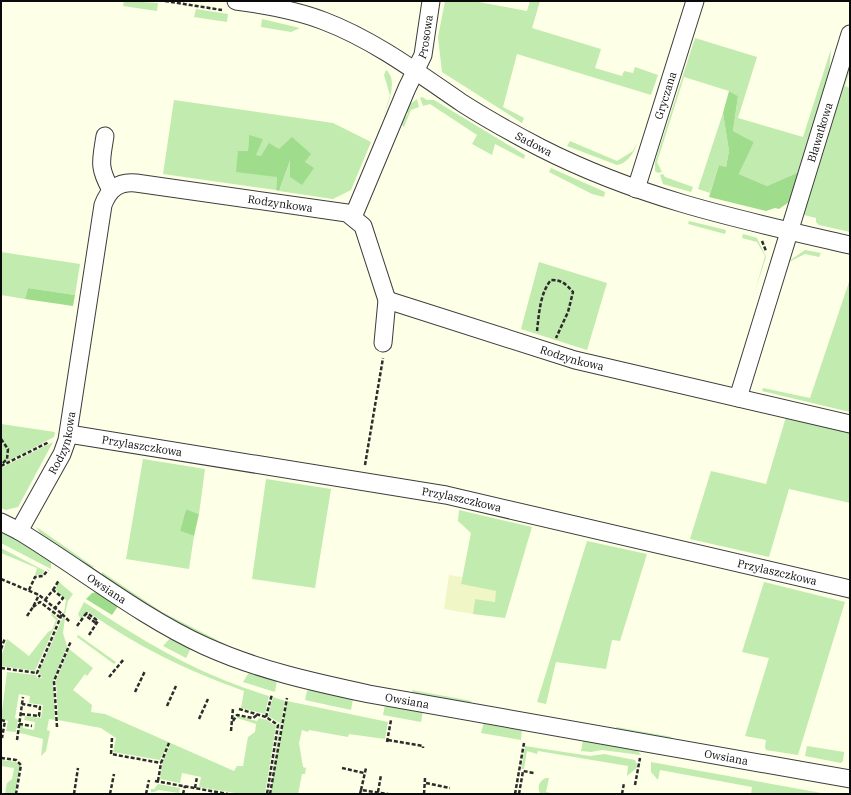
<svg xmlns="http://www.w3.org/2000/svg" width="851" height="795" viewBox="0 0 851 795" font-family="'IBM Plex Serif',serif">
<rect width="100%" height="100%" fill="#feffe7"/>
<path fill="#f0f6c6" d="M449,575L462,577L461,584L497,591L495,602L475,599L473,614L444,609Z"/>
<path fill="#c1ebaf" d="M124,1L158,3L157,11L123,6Z
M445,1H473L527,11L530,1H540L532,28L601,49L595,68L622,76L624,71L633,73L635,67L658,75L651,95L517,54L503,107L524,118L522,123L442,72L438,37Z
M196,9L228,14L227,22L194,17Z
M262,19L300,28L291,32L261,27Z
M695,38L757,57L738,118L803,137L831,49L829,73L799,172L767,186L739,174L754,142L733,131L738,96L729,91L684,77L657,162L662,172L658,173L655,171V162Z
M850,57V70L845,86L850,88V232L819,225L816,222V218L800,214Z
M386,70C399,80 387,106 383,118L390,95L384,75Z
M422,97L427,100H434L525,155L524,159L495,144L492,155L472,144L477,135L430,104L423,106L420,98Z
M417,99L419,107L411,110L404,127L401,124L408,113L406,112L410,104Z
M174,100L333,123L371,142L351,190L333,199L279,191L291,159L305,162L310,154L279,149L261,157L256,155L249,135L248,151H238L277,177L276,190L163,174Z
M723,113L729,151L726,167L719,165L710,193L698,189Z
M570,141L617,161L633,151L637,143C634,153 628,163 617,165L567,146Z
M551,168L605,192L604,197L592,194L549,172Z
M663,174L665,177L693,187L691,192L663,184L660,175Z
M689,221L726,230L725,234L688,224Z
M743,234L757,238L766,257L755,291L765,256L757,242L742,238Z
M805,250L821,253L819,257L805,254L789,262L770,321L789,261Z
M1,252L80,264L75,295L28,288L25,299L1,295Z
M539,262L607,283L587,350L521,329Z
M850,279V412L762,391L763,388L810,398Z
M786,417L850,432V503L789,489L769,557L690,539L711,471L766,484Z
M1,424L55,432L54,437L1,465Z
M53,442L18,507L6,510L1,508V468Z
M143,459L205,469L199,514L186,509L180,531L194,536L189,569L126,559Z
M266,479L331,489L315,588L252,579Z
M459,510L532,527L505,618L473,614L475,599L495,602L496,591L461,584L471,533L458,521Z
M36,527L41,530L94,567L91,568L42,536Z
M1,531L11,535L51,561V569L1,543Z
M587,541L647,554L620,641L612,640L606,669L556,662L546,704L537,702Z
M1,548L45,571L41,575H35L37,568L1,553Z
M102,572L162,612L225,644L220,646L160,615L102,576Z
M59,582L73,594L68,601L65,614L64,613L66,600L55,589Z
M764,582L845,602L798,755L766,750L765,747L766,740L745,736L769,658L742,652Z
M84,602C146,643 197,674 269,696L265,714L241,708L244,691C188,671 136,646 87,611L81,620L78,614Z
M52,613L58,619L35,671L1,666V657L7,639L29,656L48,632L52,630L56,620L51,615Z
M63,617L65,618L63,633L67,646L53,682L55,720L49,719L47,730L50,731L46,751L41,756L43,739C34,737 27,734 19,733L20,725L23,726V728L34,730L35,722L24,720L25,716L41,718L43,705L29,703L30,696L19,694L15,718L18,720L16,732L6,731L8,721L1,719L7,672L36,675L37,678H42L39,672Z
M78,635L116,662L114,664L77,637Z
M171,637L191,648L186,658L163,646Z
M69,649L93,668L87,676L85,674L73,690L92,705L91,712L105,714L234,771L237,766H243L248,737L255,732L256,724L237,718L238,716L257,721L259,718L267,720L276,726L265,794H241L199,787L201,777L182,773L180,783L160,779L163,760L170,746L168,744L160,760L113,752L116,738L101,728L58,720L56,681Z
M251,672L277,680L275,692L243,682L248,674Z
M310,689L353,699L351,710L305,700L307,691Z
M412,690L472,701L468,704L413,694Z
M273,697L285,701L268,794L280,723L268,716Z
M287,701L388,722L385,739L349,734L348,737L309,730L308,732L302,730L299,743L303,767L306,768L305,774H302L298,794H270Z
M385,705L423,711L421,722L383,715Z
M484,722L522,728L521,740L481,733Z
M616,727L672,737L668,740L618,731Z
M583,740L636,749L641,755L602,750L591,752L581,751Z
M525,746L590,756L604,754L635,760L638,767L627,776L628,766L538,751L537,754L527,751L524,769H521Z
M807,746L844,752L843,761L841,763L805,756Z
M1,760L16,762L20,766L15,794H5L7,783L12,779L14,768L1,766Z
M651,762L827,794H751L752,787L660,770L658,780L651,772Z
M546,778H549L546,792L557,794H540C537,787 539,781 546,778Z
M158,784L180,788L179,793L159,790L154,792H151V789H154Z"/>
<path fill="#9fdd8d" d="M729,91L738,96L733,131L754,142L739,174L767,186L799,172L789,202L779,209L775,208L766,211L709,197L719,165L726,167L729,151L723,113Z
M249,135L263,139L256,155L261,156L269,143L279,149L292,137L311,154L305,162L314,168L302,185L290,177V161L279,191L276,190L277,177L236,172L238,151H248Z
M28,288L75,295L73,306L25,299Z
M186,509L199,514L194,536L180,531Z
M97,592L118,606L112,615L86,599L92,593Z"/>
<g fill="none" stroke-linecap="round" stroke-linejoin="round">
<defs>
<g id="street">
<path id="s1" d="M236,1C266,5 296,10 324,21C374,40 418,73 462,103C487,119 514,134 541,148C641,199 741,220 850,245"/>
<path d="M105,136C101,161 98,167 111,190"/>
<path id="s2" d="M636,189L695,1"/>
<path id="s3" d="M353,217L407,88L423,55L431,1"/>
<path id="s4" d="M387,300L575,360L850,424"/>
<path id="s5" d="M738,398L850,34"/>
<path id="s6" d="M69,434L446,495L850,589"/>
<path id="s7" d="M1,522L19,531C80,568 141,617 205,646C258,670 313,682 369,694L850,779"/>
<path id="s8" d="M19,531L62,454L67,440L103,205C109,189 119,181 136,183L347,213L363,226L387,300L383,343"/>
</g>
</defs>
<use href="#street" stroke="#3d3d3d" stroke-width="19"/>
<path stroke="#2c2c2c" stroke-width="2.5" stroke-dasharray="4 2" stroke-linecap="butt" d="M165,1L222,10
M762,241L766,251
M537,331C539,314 540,293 551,280C562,280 566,284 573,292L568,312L556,338
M1,439L8,449L7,459L2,464
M365,465L383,358
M1,466L49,442
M1,579L39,595L62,614L37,673L40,677
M29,590L35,577L43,576L48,570
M53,590L59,580
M45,600L53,590L63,598L55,608
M33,607L40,602L61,618
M62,614L70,622
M27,616L33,607L39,595
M77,626L85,615
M89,635L98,621L87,613L85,615L97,624
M1,649L5,638
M1,668L37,673
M109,677L124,659
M135,692L145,671
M167,706L176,686
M239,709L266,717L278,725L267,794
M21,714L39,716L40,707L22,704
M266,717L272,694
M199,719L208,699
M1,720L5,721L2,738
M233,721L237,715L253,718L257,715
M19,724L32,726
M57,727L54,681L71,641
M231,731L233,708
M112,738L111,754L161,763
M17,740L23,697
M388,740L423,746V748
M387,742L391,720
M1,758L16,760L21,765L16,794
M342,768L364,773
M155,781L228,794
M158,781L161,763L169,743
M426,783L450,788
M635,785L640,758
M195,788L197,777
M361,790L366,768
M378,792L381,775
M74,794L78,768
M110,794L114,774
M146,794L149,780
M183,794L185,786
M270,794L287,698
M360,794L361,790L388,794
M424,794L425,778
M515,794L524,743
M519,794L523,771L534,773
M622,794L624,783"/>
<use href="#street" stroke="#fff" stroke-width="17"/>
</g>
<g text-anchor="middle" stroke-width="4" stroke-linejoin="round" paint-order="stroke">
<g font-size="11" fill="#0a0a0a" stroke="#fff">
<text dy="4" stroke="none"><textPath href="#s3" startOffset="195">Prosowa</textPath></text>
<text dy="4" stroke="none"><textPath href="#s2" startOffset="98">Gryczana</textPath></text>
<text dy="4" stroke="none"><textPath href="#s5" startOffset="278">Bławatkowa</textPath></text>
<text dy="4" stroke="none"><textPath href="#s1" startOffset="334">Sadowa</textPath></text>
<text dy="4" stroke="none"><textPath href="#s8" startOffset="530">Rodzynkowa</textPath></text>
<text dy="4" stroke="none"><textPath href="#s4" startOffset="194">Rodzynkowa</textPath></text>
<text dy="4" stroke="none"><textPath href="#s8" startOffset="99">Rodzynkowa</textPath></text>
<text dy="4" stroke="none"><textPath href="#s6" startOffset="74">Przylaszczkowa</textPath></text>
<text dy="4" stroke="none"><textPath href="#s6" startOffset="398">Przylaszczkowa</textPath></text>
<text dy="4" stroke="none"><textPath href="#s6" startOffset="722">Przylaszczkowa</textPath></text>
<text dy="4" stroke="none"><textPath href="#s7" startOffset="125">Owsiana</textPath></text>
<text dy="4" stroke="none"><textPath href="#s7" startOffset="449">Owsiana</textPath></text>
<text dy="4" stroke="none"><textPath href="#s7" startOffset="773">Owsiana</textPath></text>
</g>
</g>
<rect width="851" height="795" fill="none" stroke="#0a0a0a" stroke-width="4"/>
</svg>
